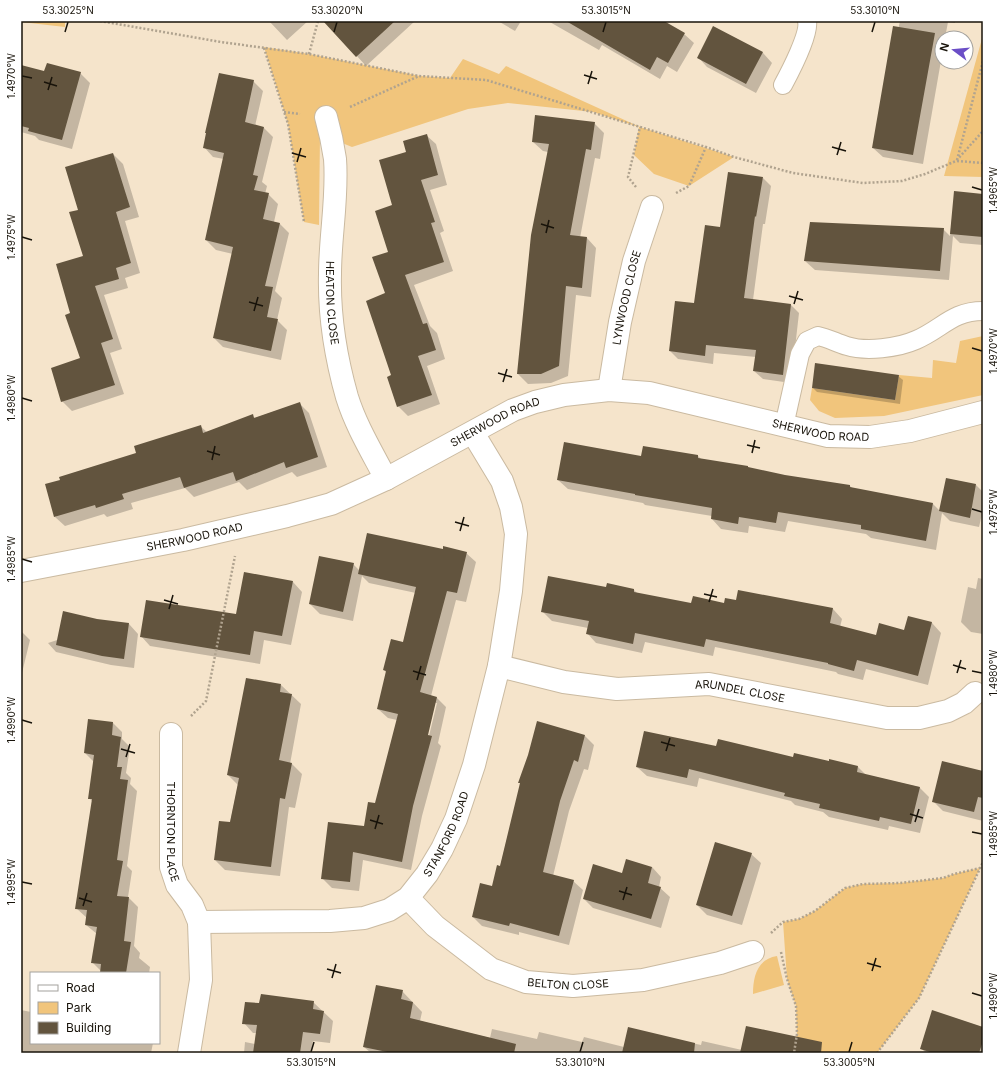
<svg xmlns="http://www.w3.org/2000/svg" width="1004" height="1074" viewBox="0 0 1004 1074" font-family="Inter,sans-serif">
<rect width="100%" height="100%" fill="#f5e4cb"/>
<path fill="#f1c57c" d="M21,21H65V27L21,22Z
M983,35V177L944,176Z
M264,47L309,54L420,76L450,78L463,59L499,74L506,66L640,127L734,157L689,186L654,174L634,155L639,127L593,112L508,103L468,109L352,147L320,134L319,225L304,222L288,124Z
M983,336V395L884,416L835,418L819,411L810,400L812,388L895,400L899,375L932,378L933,360L956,363L960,341Z
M980,868L919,998L877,1053H794L797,1034L796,1006L787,979L783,922L799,919L815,911L845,888L863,884L900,883L943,878L954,874Z
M777,956L784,985L753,994C753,977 757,959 777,956Z"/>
<path fill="#0003" fill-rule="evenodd" d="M269,21H308L287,40Z
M325,21H415L366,66Z
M498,21H521L515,31Z
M548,21H662L684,34L694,43L677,72L667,66L660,79L602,45L599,50Z
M900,21H955V23L948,22L945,38H942V55L923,164L883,157L873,148Z
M714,27L763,53L772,63L756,93L707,67L698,57Z
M21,66L45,72L80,73L90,83L72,149L39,140L35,136L21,132Z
M253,81L263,91L255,126L264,128L273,137L262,182L267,186L265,194H268L278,204L274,222L280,224L289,233L275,291L282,298L277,320L287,330L281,360L223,347L214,338L233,254L216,250L206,240L224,159L213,157L204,147Z
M594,123L604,133L600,159L595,158L580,238H587L596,248L591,297L576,295L568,376L551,383L528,384L518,374L548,152L543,151L533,142Z
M426,135L436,144L447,185L430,190L444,231L440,233L453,271L414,285L430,326L437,333L445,359L427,366L440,404L408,416L398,406L392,376L386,294L393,206L407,153Z
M113,154L123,164L139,217L125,221L140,273L125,278L128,288L104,295L122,349L110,353L124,394L72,411L62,401L82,359L71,314L84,257L79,210Z
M763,178L771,186L765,224H763L753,300L791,305L799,313L791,383L763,379L754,371L756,357L714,353L713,364L678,359L670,351L695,304L721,228Z
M955,192L983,195V245L960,243L953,236L949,280L815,270L805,261L943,229L950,236Z
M898,376L903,380L900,404L817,392L813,388Z
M299,403L309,413L327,467L297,477L292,472L247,490L239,482L194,497L185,488L131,503L133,509L107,517L104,514L65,526L55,517L137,454L200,426L207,432L252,416L255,418Z
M698,456L701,459L785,476L850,486L853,489L933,504L940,511L976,485L983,492V510L979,527L950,521L942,513L936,550L871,538L866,534L788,521L785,532L749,526L748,533L721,529L712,519V516L645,505L643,503L568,489L558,480L642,457Z
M444,550L466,553L476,562L466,602L456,600L431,696L437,698L446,707L438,743L441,746L422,816L411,870L363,860L359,891L332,888L322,878L364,827L376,804L397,720L388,718L378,709L387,673L384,670L403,643L416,593L369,583L362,576L353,621L320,614L310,604L353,564L360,571ZM435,703H437L428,740L426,739Z
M978,578L983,579V634L971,632L961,622L968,587L976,589Z
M293,582L302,592L291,645L264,640L260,664L150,646L141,636L237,616Z
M607,588L634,590L638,594L692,605L724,604L737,601L833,609L842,619L840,627L876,636L905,631L908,617L932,623L941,633L928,685L866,669L863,680L838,674L836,672L715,647L713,656L645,642L642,653L596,643L587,633L588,628L552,621L542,611Z
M129,624L138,634L134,668L111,665L56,652L48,643L88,630Z
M21,631L30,640L21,677Z
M281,685L301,704L290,764H292L302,774L295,808L289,807L280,876L225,870L215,860L230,823L238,785L228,775Z
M113,723L122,732V739L130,747L126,773L131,778L130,784L137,791L127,866L132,871L128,897L138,907L134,946L140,953L139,958L150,967L149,973H101V971L92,962L97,934L86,925L87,918L76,908L93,802L89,798L94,762L85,753Z
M585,736L594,745L588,770L584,769L569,811L553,876L573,881L583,890L569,945L519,932V935L482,926L473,917L493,887L500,867L521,784L519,782Z
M717,748L858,767L866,775L919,787L929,797L920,833L889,826L888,830L829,817L823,812L795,805L791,801L699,778L697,787L647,776L637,767Z
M983,772V821L943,811L933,801Z
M751,854L761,863L742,925L707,915L697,905Z
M652,867L661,877L659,887L670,897L661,928L593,908L584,899L623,874Z
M402,991L422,1012L420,1021L490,1038L492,1029L537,1039L539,1032L582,1042L584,1037L624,1047L629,1029L701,1045L702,1041L742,1050L793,1053H371L364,1047Z
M313,1002L333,1021L330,1043L313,1041L311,1053H244L245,1042L255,1044L256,1033H253L244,1023L260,1005Z
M21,1010L31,1012V1043H153L151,1053H21Z
M983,1028V1053H926L921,1048Z"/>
<path fill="#62543e" d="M323,21H395L356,57Z
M566,21H664L685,33L668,63L657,57L650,70Z
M713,26L763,52L746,84L697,58Z
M893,26L935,33L913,155L872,148Z
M47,63L81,72L62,140L28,131L29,128L21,126V65L44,71Z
M219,73L254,80L245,122L264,127L253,175L258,176L254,190L269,193L263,219L280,223L265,286L273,287L267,317L278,319L271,351L213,338L233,247L205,240L224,153L203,148L206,133H205Z
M535,115L595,122L591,150L586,149L570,235L587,237L582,288L566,286L559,366L541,374H517L531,235L549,144L532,142Z
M427,134L438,175L421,180L435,222L431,223L444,262L405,275L423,324L427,323L436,350L418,356L432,395L397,407L387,377L391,375L366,301L385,293L372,257L388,252L375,211L392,205L379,160L406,152L403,141Z
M113,153L130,207L116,212L131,263L116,268L119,279L95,286L113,339L101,343L115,385L61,402L51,368L80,358L65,315L70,313L56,264L83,256L69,212L78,210L65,167Z
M728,172L763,177L756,217L755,216L744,298L791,304L783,375L753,371L756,350L706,345L705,356L669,351L675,301L694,303L705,225L720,227Z
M954,191L983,194V237L950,234Z
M810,222L944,228L940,271L804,261Z
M815,363L899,375L895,400L812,388Z
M300,402L318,457L286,468L284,462L236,481L233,472L184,488L180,477L122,494L124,499L96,508L95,505L54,517L45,484L60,480L59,477L136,453L134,446L201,425L203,433L253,414L254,418Z
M564,442L641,456L643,446L698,455V458L748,466V467L785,475L850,485V487L933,503L926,541L861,529V525L778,512L776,523L739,517L738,524L711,519L712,508L635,495V494L557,480Z
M946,478L976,484L970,518L939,511Z
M367,533L443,549V546L467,552L457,593L447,591L420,692L437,697L428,735L432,736L413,806L402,862L353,852L350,882L321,879L328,822L364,826L368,802L375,803L398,714L377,709L386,671L383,670L391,639L403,642L416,587L358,574Z
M319,556L354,563L343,612L309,604Z
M244,572L293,581L282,636L254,631L250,655L140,637L146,600L236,614Z
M548,576L606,587L607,583L634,589V592L691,603L693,596L724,603L725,598L736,600L738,590L833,608L830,623L876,635L879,623L904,630L908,616L932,622L918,676L857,660L854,671L828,664V663L706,639L704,647L635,633L633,644L586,634L589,621L541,612Z
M63,611L97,619L129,623L124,659L102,656L56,645Z
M246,678L281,684L280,692L292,694L279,760L292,763L285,799L280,798L271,867L214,860L219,821L230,822L239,778L227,775Z
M88,719L113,722L112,735L121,737L117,767H122L120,779L128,780L117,860L123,861L117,896L129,897L124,941L131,942L126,973H100L101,964L91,963L97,927L85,925L87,910L75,909L92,799H88L94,755L84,753Z
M537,721L585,735L578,762L574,760L560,801L543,872L574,880L559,936L510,923L509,926L472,917L480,883L492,886L497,865L500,866L520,783H518L528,755Z
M644,731L716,746L718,739L793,757L794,753L829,761V759L858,766L857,772L920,787L911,824L880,817L879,821L819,808L820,804L784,796L785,793L689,769L687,778L636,767Z
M942,761L983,771V798L978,797L974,812L932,802Z
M715,842L752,853L732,916L696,905Z
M626,859L652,867L648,883L661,887L651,919L583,899L593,864L622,873Z
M376,985L403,990L401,999L413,1002L410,1018L516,1044L514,1053H392L363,1047Z
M261,994L314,1001L313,1009L324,1011L320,1034L303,1032L300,1053H253L257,1025L242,1024L245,1002L259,1003Z
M932,1010L983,1027V1041L979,1053H933L920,1049Z
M746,1026L822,1042L821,1053H740Z
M628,1027L695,1043L694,1053H622Z"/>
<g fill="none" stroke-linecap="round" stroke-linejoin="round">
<defs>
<path id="service" d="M783,85C790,72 810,34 807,21
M784,426L800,354L807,341L818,336C828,338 837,343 847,346C866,352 898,348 916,340C942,329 952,311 983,311"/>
<g id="minor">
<path id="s1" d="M326,117C330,131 333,145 335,159C338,197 330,236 330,274C329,314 336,358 347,397C356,426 372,452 386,479"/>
<path id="s2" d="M609,390L620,322L634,261L652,207"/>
<path id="s3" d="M21,571L183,540L287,516L331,504L386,479L513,410L535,402L564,395L609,390L649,393L828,436L870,437L910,431L983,412"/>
<path id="s4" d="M499,666L564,682L617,689L709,684L887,718H919L948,711L964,703L975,693"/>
<path id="s5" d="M171,734V867L177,885L192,905L199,922L201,980L189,1053"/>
<path id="s6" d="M408,898L435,926L491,969L526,982L573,986L643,980L720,963L753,952"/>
<path id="s7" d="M199,922L330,921L364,918L389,910L408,898L427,874L442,849L456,819L474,765L499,666L511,591L516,534L511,507L502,481L473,433"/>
</g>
</defs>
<use href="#service" stroke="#cabaa1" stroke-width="20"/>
<use href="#minor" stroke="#cabaa1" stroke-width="24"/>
<path stroke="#b0a38f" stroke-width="2.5" stroke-dasharray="2 2" stroke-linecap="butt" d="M100,21L221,42L309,54L419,76L486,80L706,147L734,157L793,173L863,183L902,181L925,174L956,161L983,131
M264,48L288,124L304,222
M309,54L318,21
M350,107L419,76
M284,112L300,114
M957,160L983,61
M957,161L983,163
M636,187L628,177L640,127
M676,193L689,186L706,147
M191,716L206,701L235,556
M771,933L783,922L799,919L815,911L845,888L863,884L900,883L943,878L954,874L980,868
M781,952L787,979L796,1006L797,1034L794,1053
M877,1053L919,998L983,862"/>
<use href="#service" stroke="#fff" stroke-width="18"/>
<use href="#minor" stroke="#fff" stroke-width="22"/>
</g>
<path fill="none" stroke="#18130a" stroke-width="1.5" d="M65,32L68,22M334,32L337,22M603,32L606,22M872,32L875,22M584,75L597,79M22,76L32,78M44,82L57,86M588,84L592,71M48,90L52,77M832,147L846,151M292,153L306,157M837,155L841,142M297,162L301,148M972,187L982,190M541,224L554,228M546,233L549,220M22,237L32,240M789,296L803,300M249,302L263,306M794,304L798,291M254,311L258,297M972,348L982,351M498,373L512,377M503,382L507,369M22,398L32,401M747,445L760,448M207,451L220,455M752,453L755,440M212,460L215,446M972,509L982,512M455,522L469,526M460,531L464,517M22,559L32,562M704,594L717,597M164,600L178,604M709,602L713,589M169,609L173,595M953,665L966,669M413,671L426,675M972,671L982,673M957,673L961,660M417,680L421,666M22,720L32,723M661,742L675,746M121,749L135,753M666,751L670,738M126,757L130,744M910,814L923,818M370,820L383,824M915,822L919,809M375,829L379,815M972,832L982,834M22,882L32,884M619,891L632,895M79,898L92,902M623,900L627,887M83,906L87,893M867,963L881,967M327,969L341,973M872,971L876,958M332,978L336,964M972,993L982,996M311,1052L314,1042M580,1052L583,1042M849,1052L852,1042"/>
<g text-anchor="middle" stroke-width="4" stroke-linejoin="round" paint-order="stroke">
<g font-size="11" fill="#18130a" stroke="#fff">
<text dy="4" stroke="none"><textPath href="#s2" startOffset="94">LYNWOOD CLOSE</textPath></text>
<text dy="4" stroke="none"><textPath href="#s1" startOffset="187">HEATON CLOSE</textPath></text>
<text dy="4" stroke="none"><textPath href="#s3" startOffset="501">SHERWOOD ROAD</textPath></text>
<text dy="4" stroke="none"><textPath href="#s3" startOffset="837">SHERWOOD ROAD</textPath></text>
<text dy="4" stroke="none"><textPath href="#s3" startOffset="177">SHERWOOD ROAD</textPath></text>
<text dy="4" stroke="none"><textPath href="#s4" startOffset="244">ARUNDEL CLOSE</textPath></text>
<text dy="4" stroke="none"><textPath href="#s5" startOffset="98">THORNTON PLACE</textPath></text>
<text dy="4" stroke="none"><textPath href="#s7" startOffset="289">STANFORD ROAD</textPath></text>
<text dy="4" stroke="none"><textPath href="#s6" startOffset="189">BELTON CLOSE</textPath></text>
</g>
</g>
<rect width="1004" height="1074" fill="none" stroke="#ffffff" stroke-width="44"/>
<rect x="30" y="972" width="130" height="72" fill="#ffffff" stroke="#a3a19d"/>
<rect x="38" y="985" width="20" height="6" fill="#ffffff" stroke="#a3a19d"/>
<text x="66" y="992" font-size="12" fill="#18130a">Road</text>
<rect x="38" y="1002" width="20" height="12" fill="#f1c57c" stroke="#a3a19d"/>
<text x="66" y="1012" font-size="12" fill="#18130a">Park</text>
<rect x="38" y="1022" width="20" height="12" fill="#62543e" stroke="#a3a19d"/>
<text x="66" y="1032" font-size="12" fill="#18130a">Building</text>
<g transform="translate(954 50) rotate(286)"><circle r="19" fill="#ffffff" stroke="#a3a19d"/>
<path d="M0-3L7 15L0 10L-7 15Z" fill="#6b4ec7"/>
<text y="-6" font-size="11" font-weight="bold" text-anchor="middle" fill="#18130a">N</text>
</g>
<rect x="22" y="22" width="960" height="1030" fill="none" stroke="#18130a" stroke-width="1.5"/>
<g font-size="10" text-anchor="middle" fill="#18130a">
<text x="68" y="14">53.3025°N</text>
<text x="337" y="14">53.3020°N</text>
<text x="606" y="14">53.3015°N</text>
<text x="875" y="14">53.3010°N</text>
<text transform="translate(11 76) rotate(-90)" y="4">1.4970°W</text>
<text transform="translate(993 190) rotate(-90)" y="4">1.4965°W</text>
<text transform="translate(11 237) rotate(-90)" y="4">1.4975°W</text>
<text transform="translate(993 351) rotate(-90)" y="4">1.4970°W</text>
<text transform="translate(11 398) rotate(-90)" y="4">1.4980°W</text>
<text transform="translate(993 512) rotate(-90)" y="4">1.4975°W</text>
<text transform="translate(11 559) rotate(-90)" y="4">1.4985°W</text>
<text transform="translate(993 673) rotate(-90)" y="4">1.4980°W</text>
<text transform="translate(11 720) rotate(-90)" y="4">1.4990°W</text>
<text transform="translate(993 834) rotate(-90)" y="4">1.4985°W</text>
<text transform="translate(11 882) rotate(-90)" y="4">1.4995°W</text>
<text transform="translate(993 996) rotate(-90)" y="4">1.4990°W</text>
<text x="311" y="1066">53.3015°N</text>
<text x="580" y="1066">53.3010°N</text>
<text x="849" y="1066">53.3005°N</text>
</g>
</svg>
